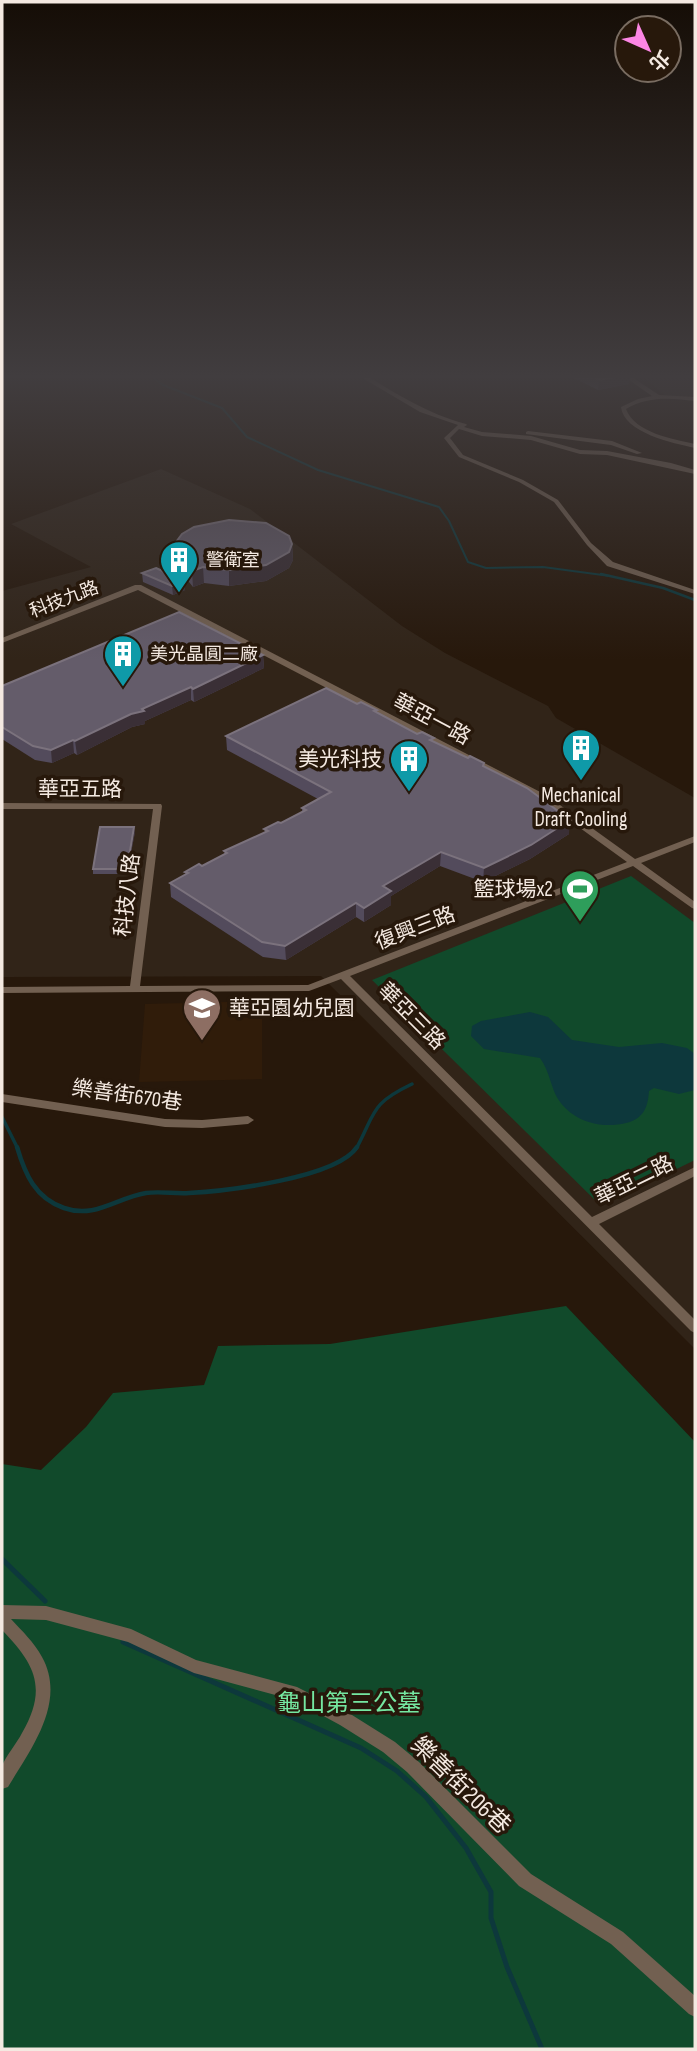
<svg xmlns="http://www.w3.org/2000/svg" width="697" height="2051" viewBox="0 0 697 2051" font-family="'Sofia Sans Condensed','Noto Sans TC',sans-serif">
<rect width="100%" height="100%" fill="#27180b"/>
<path fill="#301c0a" d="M262,1001V1079L139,1082L145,1004Z"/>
<path fill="#312418" d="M652,373H695V401L668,398L642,376Z
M161,469L250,509L402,626L445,653L548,706L556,718L695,798V1349L321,976L2,977V591L91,567L11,524Z"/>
<path fill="#114a2b" d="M631,876L695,923V1160L601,1206L372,980Z
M566,1306L695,1442V2049H2V1464L41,1470L86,1427L113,1393L204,1385L218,1346L330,1344Z"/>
<path fill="#0d383c" d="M530,1012L548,1017L572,1040L619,1047L662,1043L687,1048L695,1054V1090L679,1094L654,1088L649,1091C648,1108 643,1119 626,1123C601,1129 573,1122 558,1099C551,1088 550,1072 540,1058L484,1049L471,1036L472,1026L481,1021Z"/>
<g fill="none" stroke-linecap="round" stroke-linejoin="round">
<path stroke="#0d383c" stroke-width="2" d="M147,373L163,385L222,408L247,437L318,470L439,507L449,521L468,562L486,568L543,567L610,576"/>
<path stroke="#0d383c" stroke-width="2.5" d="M601,574L663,588L695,600"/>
<path stroke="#0d383c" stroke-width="3.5" d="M2,1117L18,1149
M356,1149C376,1112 370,1104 412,1084"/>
<path stroke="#0d383c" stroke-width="4.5" d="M17,1147C25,1174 35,1198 64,1208C95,1219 116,1198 146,1193C160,1191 175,1194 189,1193C226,1191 337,1178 357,1147"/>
<path stroke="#0d383c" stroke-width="5" d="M2,1559L45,1601
M123,1642L361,1748L397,1771L426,1797L466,1848L491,1892V1918L507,1967L542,2049"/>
<path fill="#726051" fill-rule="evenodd" d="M354,373H362C395,393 428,414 466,424L467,425L464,427L482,432L531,436L580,450L607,451L671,463L695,470V474L607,455L580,454L531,440L482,436L459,429L450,438L463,455L523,480L558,500L591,543L613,562L695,590V594L607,566L587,545L554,502L519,482L459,457L444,438L458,425L420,412Z
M619,373H626L659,395L695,397V401C671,398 648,396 626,409C635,433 673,439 695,444V448C673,443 624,433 621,407L638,399L652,396Z
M528,431L612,441L642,453L637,454L611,445L526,434V432Z
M135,585H141L546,795L635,859L695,836V842L641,863L695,902V909L692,908L633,866L350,976L592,1217L695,1167V1176L599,1224L695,1320V1333L691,1331L341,979L309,991L2,993V987L130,986L153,809H2V803L161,804L162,806L140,986L308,985L627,862L540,799L138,590L2,643V638Z
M2,1094L165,1119L202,1120L248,1116L254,1120L248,1124L202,1128L165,1127L2,1102Z
M2,1605L46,1606L131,1629L196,1660L297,1687L352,1715L395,1742L419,1762L531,1874L623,1932L695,1996V2017L689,2014L611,1944L519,1886L407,1772L383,1752L340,1725L294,1700L194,1673L128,1642L46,1620L11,1619C22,1631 34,1642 42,1657C67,1702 31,1749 8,1787L2,1789C2,1782 0,1773 2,1766C5,1757 17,1743 22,1733C48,1688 35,1664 2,1630Z"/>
</g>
<path fill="#534b5c" d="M564,373H629V384L598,390Z
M292,544L293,560L289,568L266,581L229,586L204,583L193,587L177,567L176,551Z
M142,573L184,581L185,590L173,595L143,582Z
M263,655L264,668L194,702L191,700L145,721V724L132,727L77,755L74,753L52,763L35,760L2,739V686Z
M357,704L484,766L569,834L530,859L483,882L440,866L391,896V905L364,922L356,917L286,960L263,957L171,897L170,883L186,875L185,872L202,866L225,854L224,851L265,832L264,829L281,823L302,812V808L318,799L227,750L226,736Z
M135,832L127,874H93V869Z"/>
<path fill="#3a2f36" d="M630,374L629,384L598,390L599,380Z
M292,544L293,560L289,568L266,581L229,586V570Z
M203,567L204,583L193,587L192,571Z
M184,581L185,590L173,595L172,586Z
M263,655L264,668L194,702L193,689Z
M191,687V700L145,721V724L132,727L77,755L75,741L142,709Z
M73,740L74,753L52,763L51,750Z
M570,820L569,834L530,859L483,882L484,868Z
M134,827L135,832L127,874V869Z
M441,852L440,866L391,896V905L364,922V908L383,886Z
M356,903V917L286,960L285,946Z"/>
<path fill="#645c6a" stroke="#7b727d" stroke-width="2" d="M586,373H629L630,374L599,380Z
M229,520L266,523L289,536L292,544L289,552L266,565L229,570L203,567L192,571L176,551V542L182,534L194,527Z
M156,568L184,581L172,586L142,573Z
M179,612L263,655L193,689L191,687L142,709L144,711L131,714L75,741L73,740L51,750L33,746L2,727V686Z
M326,688L357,704L361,702L377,710L374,711L417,734L422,732L434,738L430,740L468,758L470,756L484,763L483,766L527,788L570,820L531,845L484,868L441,852L383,886L391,891L364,908L356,903L285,946L262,942L170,883L188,873L185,872L199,864L202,866L227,853L224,851L268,831L264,829L278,822L281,823L306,810L302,808L331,792L226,736Z
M100,827H134L127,869H93Z"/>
<linearGradient id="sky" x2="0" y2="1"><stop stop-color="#150d06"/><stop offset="0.57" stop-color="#413d3f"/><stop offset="1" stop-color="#413d3f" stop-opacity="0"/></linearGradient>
<rect width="697" height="660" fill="url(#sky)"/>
<defs>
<symbol id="building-pin" viewBox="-11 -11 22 30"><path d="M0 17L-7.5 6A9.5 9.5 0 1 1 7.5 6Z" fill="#0f9aa8" stroke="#27180b"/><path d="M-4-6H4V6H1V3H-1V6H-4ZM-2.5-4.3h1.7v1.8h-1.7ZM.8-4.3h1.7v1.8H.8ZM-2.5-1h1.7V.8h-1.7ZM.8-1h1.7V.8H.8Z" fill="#fff"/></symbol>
<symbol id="stadium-pin" viewBox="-11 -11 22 30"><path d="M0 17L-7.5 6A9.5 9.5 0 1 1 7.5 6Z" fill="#2e9e5b" stroke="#27180b"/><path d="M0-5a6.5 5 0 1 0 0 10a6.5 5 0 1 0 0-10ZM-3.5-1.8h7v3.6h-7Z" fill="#fff"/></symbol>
<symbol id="school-pin" viewBox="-11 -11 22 30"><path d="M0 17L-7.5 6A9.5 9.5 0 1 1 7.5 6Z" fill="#8d6e63" stroke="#27180b"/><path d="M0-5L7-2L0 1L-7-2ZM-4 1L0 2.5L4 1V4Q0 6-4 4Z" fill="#fff"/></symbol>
</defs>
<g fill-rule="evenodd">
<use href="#building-pin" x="157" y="538" width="44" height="60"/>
<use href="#building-pin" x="101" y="632" width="44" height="60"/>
<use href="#building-pin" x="559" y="726" width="44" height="60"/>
<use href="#building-pin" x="387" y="737" width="44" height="60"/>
<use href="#stadium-pin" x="558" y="867" width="44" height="60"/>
<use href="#school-pin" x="180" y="986" width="44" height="60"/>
</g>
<g text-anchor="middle" stroke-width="7" stroke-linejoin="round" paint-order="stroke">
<g font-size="18" fill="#f4e9e1" stroke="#27180b" text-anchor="start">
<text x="206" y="566">警衛室</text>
<text x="150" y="660">美光晶圓二廠</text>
</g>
<g font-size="18" fill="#f4e9e1" stroke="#27180b">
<text transform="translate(64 599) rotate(-21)" y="6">科技九路</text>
</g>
<g font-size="21" fill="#f4e9e1" stroke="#27180b">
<text transform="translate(432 719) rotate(28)" y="7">華亞一路</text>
<text x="80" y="796">華亞五路</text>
<text transform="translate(127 895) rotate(-83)" y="7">科技八路</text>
<text transform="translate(415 928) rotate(-21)" y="7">復興三路</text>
<text transform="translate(412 1016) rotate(45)" y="7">華亞三路</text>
<text transform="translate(127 1095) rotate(8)" y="7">樂善街670巷</text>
<text transform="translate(634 1180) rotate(-26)" y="7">華亞二路</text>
</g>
<g font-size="21" fill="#f4e9e1" stroke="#27180b" text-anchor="end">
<text x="382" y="766">美光科技</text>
<text x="581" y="802" text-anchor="middle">Mechanical<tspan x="581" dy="24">Draft Cooling</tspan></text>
<text x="553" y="896">籃球場x2</text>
<text x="229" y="1015" text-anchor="start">華亞園幼兒園</text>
</g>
<g font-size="24" fill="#75e7a1" stroke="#27180b">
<text x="349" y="1711">龜山第三公墓</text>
</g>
<g font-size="24" fill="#f4e9e1" stroke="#27180b">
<text transform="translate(461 1785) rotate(44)" y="8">樂善街206巷</text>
</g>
</g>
<rect width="697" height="2051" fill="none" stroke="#f4e9e1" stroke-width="7"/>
<g transform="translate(648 49) rotate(135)"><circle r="33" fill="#27180b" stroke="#796c61" stroke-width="2"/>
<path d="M0-5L12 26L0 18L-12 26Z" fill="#fc86e4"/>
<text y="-10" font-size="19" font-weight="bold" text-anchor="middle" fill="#f4e9e1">北</text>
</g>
</svg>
